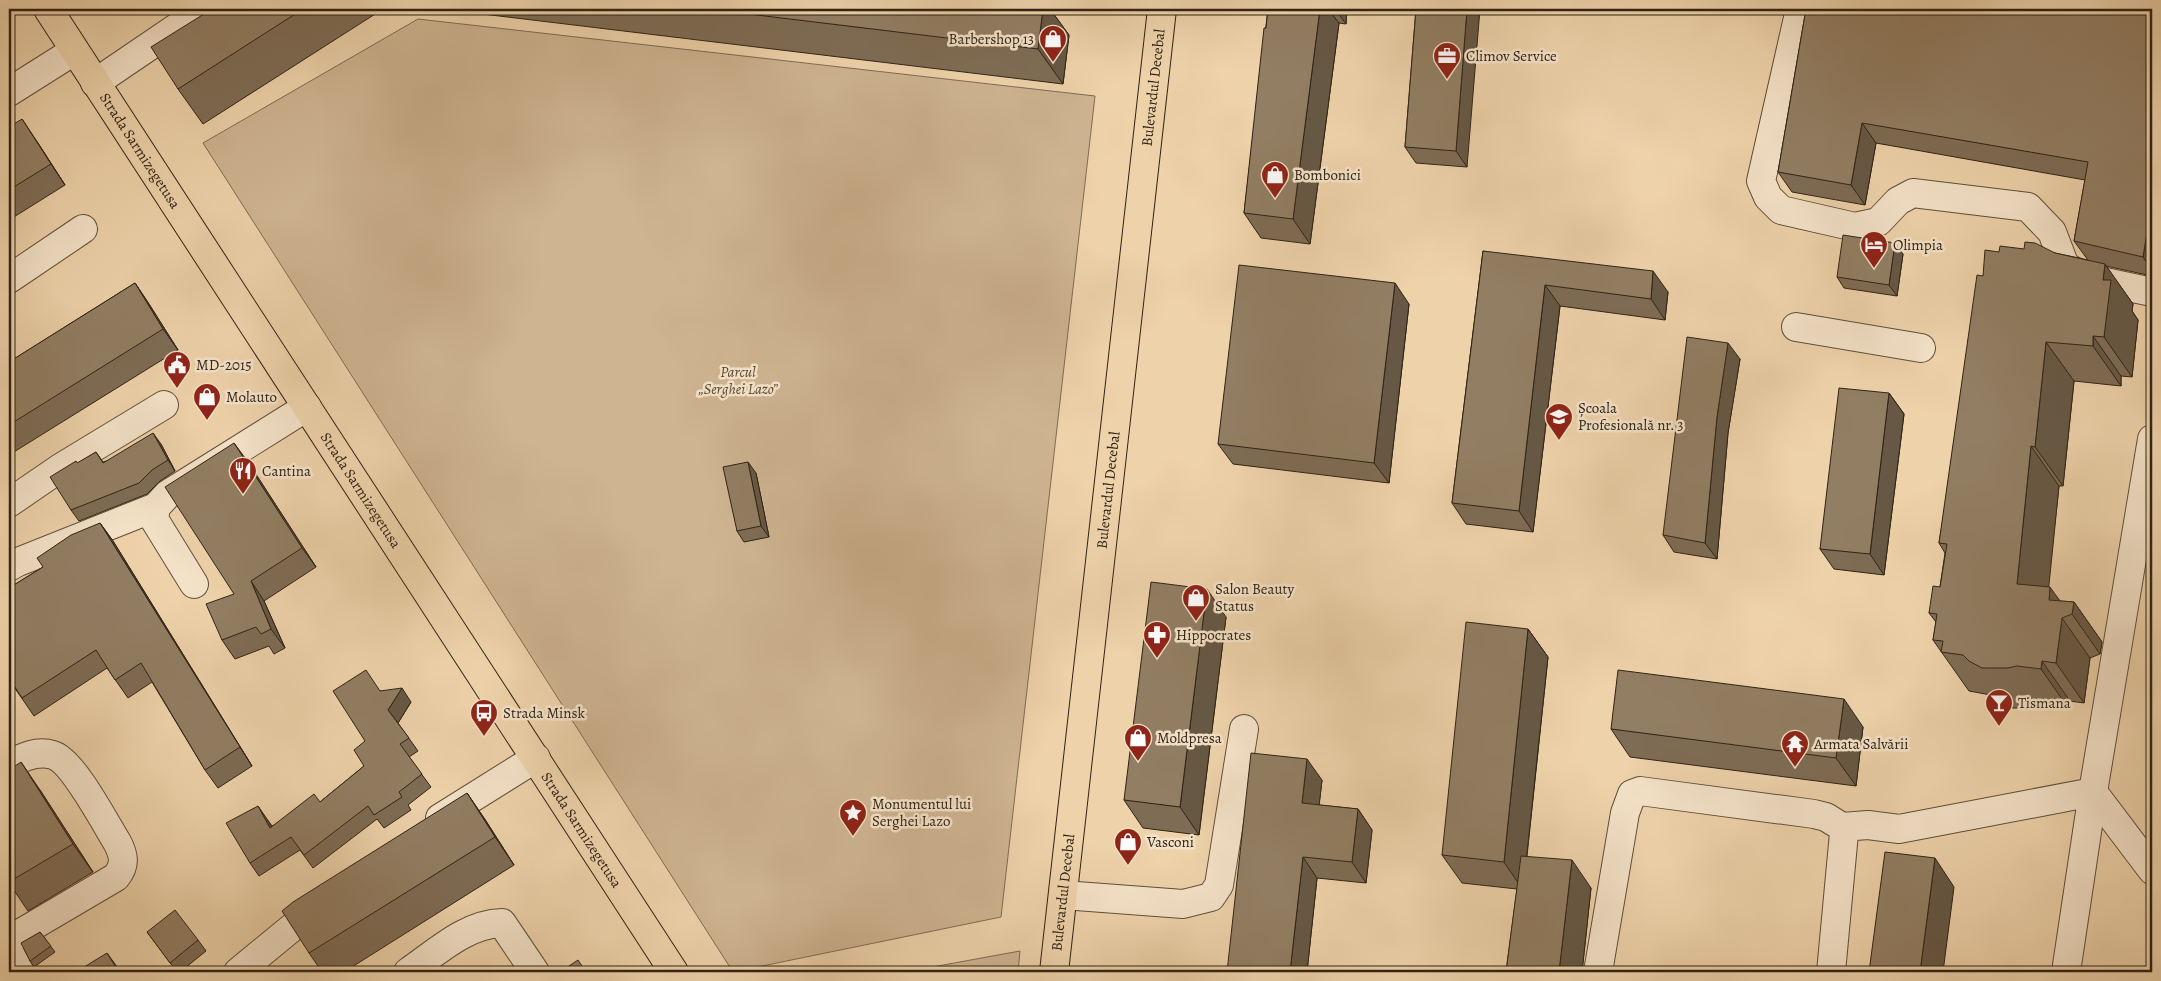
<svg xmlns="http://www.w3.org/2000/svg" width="2161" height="981" viewBox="0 0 2161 981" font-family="Alegreya,serif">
<rect width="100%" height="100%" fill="#eed2aa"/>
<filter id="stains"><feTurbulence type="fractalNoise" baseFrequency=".004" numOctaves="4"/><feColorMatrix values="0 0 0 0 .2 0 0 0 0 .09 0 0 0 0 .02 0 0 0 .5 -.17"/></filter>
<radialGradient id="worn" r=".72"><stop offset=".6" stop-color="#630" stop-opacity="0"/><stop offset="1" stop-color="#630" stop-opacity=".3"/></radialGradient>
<path fill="#ceb491" stroke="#7e6c54" d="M418,19L1095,96L1001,917L733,972L203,143Z
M1020,951L1018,972H905Z"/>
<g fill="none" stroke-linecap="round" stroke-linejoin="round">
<defs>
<path id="minor" d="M1800,9L1761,181L1768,197L1781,210L1855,227L1878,222L1898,201L1913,193L2028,207L2052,232L2065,266L2086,278L2152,292
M95,83L204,9
M9,92L74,51
M9,279L83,229
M1796,327L1921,348
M9,503L60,468L164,405
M9,567L18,562L156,507
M194,584L154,519L156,507L168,494L307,407
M9,765C22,757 37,750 53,755C73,761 105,823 117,842C124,855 126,865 116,877L9,940
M440,818L536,758
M1842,827L1868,825L1899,829L2093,792L2152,870
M1063,895L1183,904L1211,897L1219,885L1244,729
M9,952L20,972
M238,972L322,903
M408,972C437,952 466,924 502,923L535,972
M1598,972L1625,813L1632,794L1640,791L1814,814L1826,817L1842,827L1844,833L1831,972
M2066,972L2093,792L2152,439"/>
<g id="major">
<path id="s1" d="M48,9L674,972"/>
<path id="s2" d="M1054,972L1162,9"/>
</g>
</defs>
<use href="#minor" stroke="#5f4f3b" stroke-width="30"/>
<use href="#major" stroke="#2f2316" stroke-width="30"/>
<use href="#minor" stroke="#f4e2c8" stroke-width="28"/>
<use href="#major" stroke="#eed2aa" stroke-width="28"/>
</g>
<path fill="#7e6c55" stroke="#2f2316" d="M212,9H383L203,124L178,89Z
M441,9H1050L1069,35L1063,84Z
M1268,9H1347L1346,24L1339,23L1310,244L1261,238L1244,213Z
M1416,9L1467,167L1416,163L1405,147Z
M1806,9H2152V276L2106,266L2133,304L2132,311L2138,320L2132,377L2121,376V386L2074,381L2063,486H2059L2048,587L2060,601L2074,602L2102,642L2100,654L2090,658L2084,703L2070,701L2069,709L2045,705L2036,708H2010L1997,701L1991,695L1969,691L1933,640L1936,622L1929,613L1940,587L1945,553L1939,543L1983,276L1999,252L2055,253L2088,260L2074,241L2085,180L1876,143L1865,205L1792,192L1778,172Z
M9,127L36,140L65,185L9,220Z
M1483,251L1668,292L1665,320L1560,306L1533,532L1466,524L1452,503Z
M1903,254L1897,296L1844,288L1837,277Z
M135,283L149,304L178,350L9,455V362Z
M1409,304L1389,483L1233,464L1218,444Z
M1740,359L1728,433L1717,559L1674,552L1663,535Z
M1889,393L1904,414L1884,575L1834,569L1820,549Z
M161,444L175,471L160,481L147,494L79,521L71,510L78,463L96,452L103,462Z
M248,462L316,567L264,601L285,648L274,654L269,646L235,659L222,640L234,594Z
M756,473L769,537L744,542L737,531Z
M100,523L113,541L252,766L218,788L205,770L152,682L128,698L107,668L34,716L10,681L9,682V588L43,567Z
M1226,617L1199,835L1143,828L1124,800Z
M1528,629L1548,657L1527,856L1591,888L1582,972H1506L1517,889L1462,883L1442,855Z
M380,691L411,702L398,723L418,751L409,757L431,787L408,805L411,810L384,828L377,819L313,868L300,850L259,876L250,863L267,819L272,826L320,802L364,766Z
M1863,727L1856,786L1630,757L1611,729Z
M9,770L40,790L93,872L28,911L9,883Z
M1322,780L1319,805L1358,809L1372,830L1366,883L1317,878L1307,972H1227Z
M467,793L486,821L514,865L344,972H322L309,953Z
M40,932L55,952L34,967L30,961Z
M147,932L198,940L206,951L180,972H177Z"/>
<path fill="#665845" stroke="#2f2316" d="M1043,9H1050L1069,35L1063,84L1038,49Z
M1320,9H1328L1339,23L1310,244L1293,219Z
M1335,9H1347L1346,24Z
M1467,9H1480L1467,167L1456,151Z
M22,119L36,140L65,185L51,164Z
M1862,123L1876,143L1865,205L1851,185Z
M2152,203V270L2143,257Z
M1895,243L1903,254L1897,296L1889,285Z
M2105,264L2133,304L2132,311L2138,320L2132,377L2104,337L2103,280Z
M1653,271L1668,292L1665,320L1651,299Z
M135,283L149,304L178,350L163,329Z
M1395,283L1409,304L1389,483L1374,463Z
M1545,285L1560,306L1533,532L1519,511Z
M2093,336L2121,376V386L2093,346Z
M2046,342L2074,381L2063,486L2035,447Z
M1728,343L1740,359L1728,433L1717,559L1705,543L1717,417Z
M1889,393L1904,414L1884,575L1870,554Z
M153,433L161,444L175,471L168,460Z
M234,443L248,462L316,567L302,548Z
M2031,446L2059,486L2045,624L2017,584Z
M748,462L756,473L769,537L761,526Z
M100,523L113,541L252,766L240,747Z
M251,581L264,601L285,648L271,629Z
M2050,587L2070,615L2049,600Z
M1207,589L1226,617L1199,835L1180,807Z
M2074,602L2102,642L2100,654L2072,614Z
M2062,618L2090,658L2084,703L2056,663Z
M1528,629L1548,657L1523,890L1504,862Z
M2042,661L2070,701L2069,709L2041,669Z
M402,688L411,702L398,723L388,710Z
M1844,699L1863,727L1856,786L1836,758Z
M1307,759L1322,780L1317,824L1302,803Z
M21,762L40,790L93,872L73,844Z
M467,793L486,821L514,865L495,837Z
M258,806L267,819L280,841L270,828Z
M1358,809L1372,830L1366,883L1352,862Z
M1303,857L1317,878L1307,972H1290Z
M1935,858L1954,887L1943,972H1920Z
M1572,860L1591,888L1582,972H1559Z
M107,953L115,964L120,972H119Z"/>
<path fill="#927e63" stroke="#2f2316" d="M212,9H303L178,89L151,47Z
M707,9H1043L1038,49Z
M1268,9H1320L1293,219L1244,213L1264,28H1266Z
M1416,9H1467L1456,151L1405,147Z
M1806,9H2152V203L2143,257L2074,241L2088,162L1862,123L1851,185L1778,172Z
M22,119L51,164L9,190V127Z
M1843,235L1895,243L1889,285L1837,277Z
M2025,242L2035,243L2055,253L2105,264L2103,280H2111L2104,337L2093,336V346L2046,342L2035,447L2031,446L2017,584L2050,587L2049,600L2074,602L2072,614L2062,618L2056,663L2042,661L2041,669L2017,666L2008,668H1982L1969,661L1963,655L1941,652L1943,641L1933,640L1937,614L1929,613L1933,586L1940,587L1947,544L1939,543L1977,275L1983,276L1985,250L1999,252L2000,246L2024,249Z
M1483,251L1653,271L1651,299L1545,285L1519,511L1452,503Z
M1239,265L1395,283L1374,463L1218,444Z
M135,283L163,329L9,425V362Z
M1687,337L1728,343L1717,417L1705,543L1663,535Z
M1839,388L1889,393L1870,554L1820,549Z
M153,433L168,460L152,470L139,483L71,510L50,477L76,461L77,463L96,452L103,463Z
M234,443L302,548L251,581L271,629L261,634L256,627L222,640L206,604L234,594L165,487Z
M748,462L761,526L737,531L723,467Z
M100,523L240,747L205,770L141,663L115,680L96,650L22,698L9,678V588L43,567L37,558L71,535Z
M1151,582L1207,589L1180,807L1124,800Z
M1466,622L1528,629L1504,862L1442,855Z
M366,670L380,691L402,688L388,710L409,738L400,744L422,774L399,792L402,797L374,815L368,806L304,855L291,837L250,863L226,823L258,806L270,828L314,794L320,802L364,766L354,750L365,741L333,691Z
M1618,670L1844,699L1836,758L1611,729Z
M1251,753L1307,759L1302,803L1358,809L1352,862L1303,857L1290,972H1227Z
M21,762L73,844L9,882V770Z
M467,793L495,837L309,953L282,911L293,902Z
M1885,852L1935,858L1920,972H1869Z
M1521,856L1572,860L1559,972H1506Z
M175,910L198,940L170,963L147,932Z
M40,932L51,946L30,961L21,943Z
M107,953L119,972H76Z
M578,960L586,972H560Z
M1100,969L1128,972H1100Z"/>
<defs>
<symbol id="shop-pin" viewBox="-11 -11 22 30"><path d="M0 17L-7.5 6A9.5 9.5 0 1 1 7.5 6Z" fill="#8f2418" stroke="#f4e2c8"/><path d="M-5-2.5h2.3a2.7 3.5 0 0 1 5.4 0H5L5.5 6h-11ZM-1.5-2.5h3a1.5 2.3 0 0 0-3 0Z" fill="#fff"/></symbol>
<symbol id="office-pin" viewBox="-11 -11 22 30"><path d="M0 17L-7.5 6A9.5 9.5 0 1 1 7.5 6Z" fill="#8f2418" stroke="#f4e2c8"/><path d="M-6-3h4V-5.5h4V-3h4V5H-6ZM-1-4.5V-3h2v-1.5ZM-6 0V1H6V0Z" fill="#fff"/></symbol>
<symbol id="hotel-pin" viewBox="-11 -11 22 30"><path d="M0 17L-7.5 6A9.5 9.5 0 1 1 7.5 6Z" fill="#8f2418" stroke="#f4e2c8"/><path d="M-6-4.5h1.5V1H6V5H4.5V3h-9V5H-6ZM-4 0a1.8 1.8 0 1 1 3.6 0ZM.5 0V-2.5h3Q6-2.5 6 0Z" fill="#fff"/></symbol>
<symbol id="civic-pin" viewBox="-11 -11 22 30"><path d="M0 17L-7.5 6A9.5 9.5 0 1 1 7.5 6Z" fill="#8f2418" stroke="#f4e2c8"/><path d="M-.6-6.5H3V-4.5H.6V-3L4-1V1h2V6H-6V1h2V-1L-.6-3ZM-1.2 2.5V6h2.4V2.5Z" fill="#fff"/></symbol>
<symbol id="school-pin" viewBox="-11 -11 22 30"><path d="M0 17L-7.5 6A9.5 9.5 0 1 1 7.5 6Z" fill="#8f2418" stroke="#f4e2c8"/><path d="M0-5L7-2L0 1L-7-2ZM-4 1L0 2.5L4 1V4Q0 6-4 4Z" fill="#fff"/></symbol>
<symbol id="restaurant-pin" viewBox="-11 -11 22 30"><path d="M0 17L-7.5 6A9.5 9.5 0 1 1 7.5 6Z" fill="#8f2418" stroke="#f4e2c8"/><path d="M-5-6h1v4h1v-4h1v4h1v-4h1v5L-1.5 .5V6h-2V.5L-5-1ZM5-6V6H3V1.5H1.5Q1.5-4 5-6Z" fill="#fff"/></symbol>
<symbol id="pharmacy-pin" viewBox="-11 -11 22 30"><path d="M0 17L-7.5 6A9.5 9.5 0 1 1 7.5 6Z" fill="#8f2418" stroke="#f4e2c8"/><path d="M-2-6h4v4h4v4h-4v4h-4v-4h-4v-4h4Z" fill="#fff"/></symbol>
<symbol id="bar-pin" viewBox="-11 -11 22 30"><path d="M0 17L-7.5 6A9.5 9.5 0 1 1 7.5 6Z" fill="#8f2418" stroke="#f4e2c8"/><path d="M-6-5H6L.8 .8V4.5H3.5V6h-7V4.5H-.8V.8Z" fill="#fff"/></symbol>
<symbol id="bus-pin" viewBox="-11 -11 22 30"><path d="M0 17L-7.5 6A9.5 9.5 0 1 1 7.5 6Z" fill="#8f2418" stroke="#f4e2c8"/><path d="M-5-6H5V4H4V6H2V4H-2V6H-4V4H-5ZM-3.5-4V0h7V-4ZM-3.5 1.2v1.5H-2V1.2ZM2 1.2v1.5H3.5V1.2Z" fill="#fff"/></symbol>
<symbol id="temple-pin" viewBox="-11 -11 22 30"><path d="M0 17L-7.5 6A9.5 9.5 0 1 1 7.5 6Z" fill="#8f2418" stroke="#f4e2c8"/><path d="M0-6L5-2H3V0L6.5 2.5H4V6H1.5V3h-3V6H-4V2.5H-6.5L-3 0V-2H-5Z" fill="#fff"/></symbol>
<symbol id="sight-pin" viewBox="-11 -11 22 30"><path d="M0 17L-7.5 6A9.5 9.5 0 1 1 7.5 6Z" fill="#8f2418" stroke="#f4e2c8"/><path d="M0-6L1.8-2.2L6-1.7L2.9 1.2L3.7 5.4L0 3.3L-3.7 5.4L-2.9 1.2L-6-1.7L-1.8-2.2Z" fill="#fff"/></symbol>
</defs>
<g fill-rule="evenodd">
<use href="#shop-pin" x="1037" y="23" width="32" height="43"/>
<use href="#office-pin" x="1431" y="40" width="32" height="43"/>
<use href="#shop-pin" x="1259" y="159" width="32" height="43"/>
<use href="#hotel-pin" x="1858" y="229" width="32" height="43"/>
<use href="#civic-pin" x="161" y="349" width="32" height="43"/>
<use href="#shop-pin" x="191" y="381" width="32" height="43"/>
<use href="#school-pin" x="1543" y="401" width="32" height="43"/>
<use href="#restaurant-pin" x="227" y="455" width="32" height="43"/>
<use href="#shop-pin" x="1180" y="582" width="32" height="43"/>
<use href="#pharmacy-pin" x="1141" y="619" width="32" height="43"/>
<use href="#bar-pin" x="1983" y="687" width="32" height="43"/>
<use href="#bus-pin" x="468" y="697" width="32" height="43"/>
<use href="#shop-pin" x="1122" y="722" width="32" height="43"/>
<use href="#temple-pin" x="1779" y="728" width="32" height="43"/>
<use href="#sight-pin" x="837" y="797" width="32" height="43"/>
<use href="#shop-pin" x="1112" y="826" width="32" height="43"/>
</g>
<g text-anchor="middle" stroke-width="5" stroke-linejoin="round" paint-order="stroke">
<g font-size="15" fill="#2f2316" stroke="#f4e2c8" text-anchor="start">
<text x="1034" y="44" text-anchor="end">Barbershop 13</text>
<text x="1466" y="61">Climov Service</text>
<text x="1294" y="180">Bombonici</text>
<text x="1893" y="250">Olimpia</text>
<text x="196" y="370">MD-2015</text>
<text x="226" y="402">Molauto</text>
<text x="1578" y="413">Școala<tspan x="1578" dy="17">Profesională nr. 3</tspan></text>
<text x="262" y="476">Cantina</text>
<text x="1215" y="594">Salon Beauty<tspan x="1215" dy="17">Status</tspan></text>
<text x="1176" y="640">Hippocrates</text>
<text x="2018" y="708">Tismana</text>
<text x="503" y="718">Strada Minsk</text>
<text x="1157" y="743">Moldpresa</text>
<text x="1814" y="749">Armata Salvării</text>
<text x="872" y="809">Monumentul lui<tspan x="872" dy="17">Serghei Lazo</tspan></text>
<text x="1147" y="847">Vasconi</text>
</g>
<g font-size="15" fill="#2f2316" stroke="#f4e2c8">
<text dy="5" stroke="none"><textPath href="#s2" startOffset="890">Bulevardul Decebal</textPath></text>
<text dy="5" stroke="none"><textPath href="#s1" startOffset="169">Strada Sarmizegetusa</textPath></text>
<text dy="5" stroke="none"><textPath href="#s1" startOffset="574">Strada Sarmizegetusa</textPath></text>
<text dy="5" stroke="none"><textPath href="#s2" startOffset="485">Bulevardul Decebal</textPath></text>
<text dy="5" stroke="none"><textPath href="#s1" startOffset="979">Strada Sarmizegetusa</textPath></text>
<text dy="5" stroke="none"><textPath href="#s2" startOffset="80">Bulevardul Decebal</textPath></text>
</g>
<g font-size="15" font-style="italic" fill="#574735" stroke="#f4e2c8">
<text x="738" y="377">Parcul<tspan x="738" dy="17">„Serghei Lazo”</tspan></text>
</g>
</g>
<rect width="2161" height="981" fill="none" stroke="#eed2aa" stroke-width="30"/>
<rect x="10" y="10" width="2141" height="961" fill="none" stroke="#2f2316" stroke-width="2.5"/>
<rect x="15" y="15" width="2131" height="951" fill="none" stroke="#2f2316"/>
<rect width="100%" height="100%" filter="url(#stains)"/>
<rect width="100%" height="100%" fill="url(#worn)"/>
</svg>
